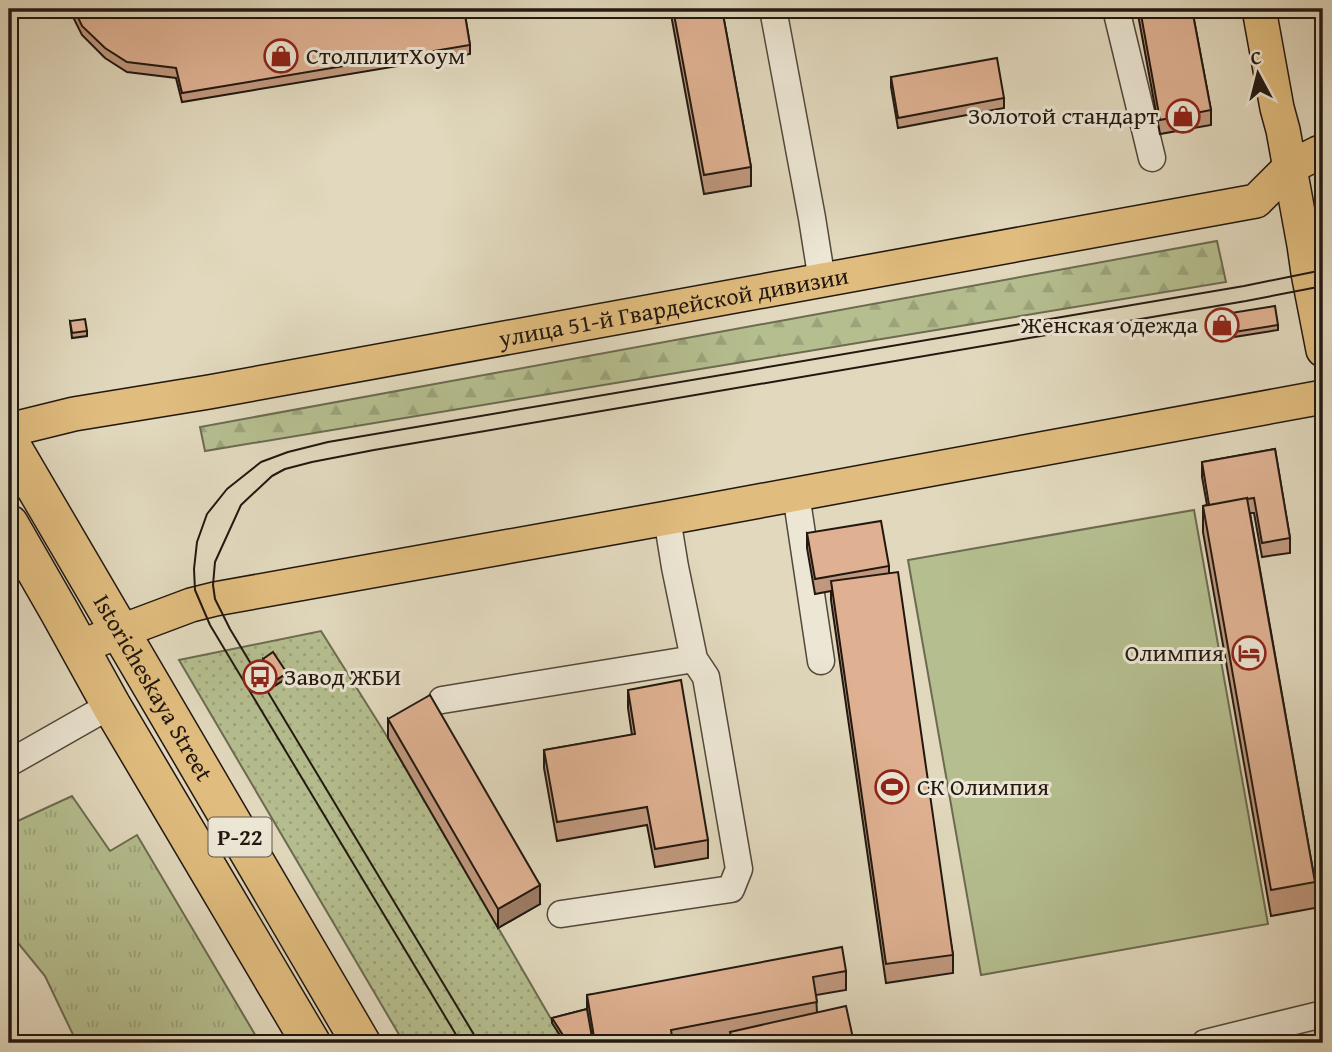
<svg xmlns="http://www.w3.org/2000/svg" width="1332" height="1052" viewBox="0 0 1332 1052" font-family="'Gentium Book Plus',serif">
<defs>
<pattern id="grass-tufts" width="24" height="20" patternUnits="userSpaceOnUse" patternTransform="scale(1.75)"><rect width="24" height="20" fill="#b5be8f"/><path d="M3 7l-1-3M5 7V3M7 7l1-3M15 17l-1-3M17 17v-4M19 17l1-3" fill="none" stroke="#9ba37a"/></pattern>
<pattern id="forest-firs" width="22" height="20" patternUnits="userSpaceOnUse" patternTransform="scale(1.75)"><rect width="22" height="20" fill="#b5be8f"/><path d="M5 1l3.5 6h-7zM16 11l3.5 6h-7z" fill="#9ba37a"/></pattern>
<pattern id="park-dots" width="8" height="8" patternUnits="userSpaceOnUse" patternTransform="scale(1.75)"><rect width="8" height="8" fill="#b5be8f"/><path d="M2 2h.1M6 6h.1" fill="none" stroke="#9ba37a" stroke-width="1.8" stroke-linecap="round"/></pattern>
</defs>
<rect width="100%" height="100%" fill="#e1d8bd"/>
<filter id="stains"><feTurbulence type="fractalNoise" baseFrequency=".00286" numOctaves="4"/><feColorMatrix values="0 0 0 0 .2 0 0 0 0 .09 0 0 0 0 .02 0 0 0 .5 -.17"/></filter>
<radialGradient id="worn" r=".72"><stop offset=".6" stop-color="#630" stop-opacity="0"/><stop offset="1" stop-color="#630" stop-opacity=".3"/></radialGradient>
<path fill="url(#grass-tufts)" stroke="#6c6b50" stroke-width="2" d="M72,796L110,851L137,835L260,1043H77L45,976L9,932V825Z"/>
<path fill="url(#forest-firs)" stroke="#6c6b50" stroke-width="2" d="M1217,241L1226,282L205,451L200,427Z"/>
<path fill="url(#park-dots)" stroke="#6c6b50" stroke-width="2" d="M321,631L388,738L565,1043H404L179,660Z"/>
<path fill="#b5be8f" stroke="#6c6b50" stroke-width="2" d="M1194,510L1268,924L981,975L908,560Z"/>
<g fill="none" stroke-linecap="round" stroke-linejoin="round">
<defs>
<path id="minor" d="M773,9L812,218L822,281
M1116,9L1152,158
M796,494L821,661
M442,700L694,659L675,567L667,518
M9,763L111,705
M561,914L731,889L739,869L706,677L694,659
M1205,1043L1323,1014"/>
<g id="major">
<path d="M1259,9L1277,108L1283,130L1304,245L1308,273L1323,350"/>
<path id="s1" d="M9,430L74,414L209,392L1256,201L1290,167L1318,153L1323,151"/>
<path d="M79,647L191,605L215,599L667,518L1323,397"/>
</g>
<g id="highway">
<path id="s2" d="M9,442L361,1043"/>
<path d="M9,524L59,611L111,705L311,1043"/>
</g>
</defs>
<use href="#minor" stroke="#52483b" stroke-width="29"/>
<use href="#major" stroke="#221810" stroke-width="36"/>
<use href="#highway" stroke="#221810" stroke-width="41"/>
<use href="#minor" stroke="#ece6d4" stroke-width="26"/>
<use href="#major" stroke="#e0bc7e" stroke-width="33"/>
<use href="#highway" stroke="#e0bc7e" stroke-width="38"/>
<path stroke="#221810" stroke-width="2" d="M461,1043L210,625L195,590L194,569L197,542L207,514L227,489L261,462L288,452L328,442L1244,286L1323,270
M479,1043L230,629L215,599L213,585L215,562L241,505L272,476L285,469L312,462L374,450L1246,301L1323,286"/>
</g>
<path fill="#c0987e" stroke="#221810" stroke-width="2" d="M69,9H464L470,45V54L182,102L176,78L127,72L105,58L82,35Z
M670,9H722L751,167V186L704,194Z
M1137,9H1192L1211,110V125L1160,134Z
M891,77L1004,98V108L898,128L891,87Z
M1212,316L1278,325V330L1215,340Z
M70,321L87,331V336L72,338Z
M1275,449L1290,538V553L1262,557L1254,513H1250L1315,882V908L1271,916L1203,532V506L1207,505L1202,477V462Z
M807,533L889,566V573L953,955V973L886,983L831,600V591L815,594L807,548Z
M263,659L287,678L276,685L263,664Z
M628,690L708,840V858L655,867L647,825L557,841L544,768V750L632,735L628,708Z
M388,719L540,904L498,928L388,738Z
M846,971V990L816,995L817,1012L854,1043H730V1037L698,1043H565L552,1023V1018L587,1009V995Z"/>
<path fill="#9c7c66" stroke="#221810" stroke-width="2" d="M287,673V678L276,685V680Z
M540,885V904L498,928V909Z"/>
<path fill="#dfb192" stroke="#221810" stroke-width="2" d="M74,9H464L470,45L182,93L176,68L127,62L105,48L82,26Z
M673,9H722L751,167L704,175Z
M1140,9H1192L1211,110L1160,120Z
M997,58L1004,98L898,118L891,77Z
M1275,306L1278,325L1215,335L1212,316Z
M85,319L87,331L72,333L70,321Z
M1275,449L1290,538L1262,543L1254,498L1247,499V498L1209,505L1202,462Z
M1247,498L1315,882L1271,890L1203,506Z
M881,521L889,566L815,579L807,533Z
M898,572L953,955L886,964L831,581Z
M273,652L287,673L276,680L263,659Z
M681,680L708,840L655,849L647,807L557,822L544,750L635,734L628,690Z
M430,695L540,885L498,909L388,719Z
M842,947L846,971L813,977L817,1002L671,1030L673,1043H595L587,995Z
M846,1006L854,1043H733L730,1032Z
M587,1009L593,1043H568L552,1018Z"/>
<defs>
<symbol id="shop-ring" viewBox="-11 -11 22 22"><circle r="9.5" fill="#ece6d4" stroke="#8f2418" stroke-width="1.5"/><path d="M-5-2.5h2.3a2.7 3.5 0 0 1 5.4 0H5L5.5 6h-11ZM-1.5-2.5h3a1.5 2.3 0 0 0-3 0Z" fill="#8f2418"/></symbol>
<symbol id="hotel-ring" viewBox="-11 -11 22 22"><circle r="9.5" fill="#ece6d4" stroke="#8f2418" stroke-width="1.5"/><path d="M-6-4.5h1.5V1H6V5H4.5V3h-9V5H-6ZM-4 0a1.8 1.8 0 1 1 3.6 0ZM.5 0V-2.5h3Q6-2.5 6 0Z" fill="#8f2418"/></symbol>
<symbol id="bus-ring" viewBox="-11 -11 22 22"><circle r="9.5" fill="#ece6d4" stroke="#8f2418" stroke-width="1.5"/><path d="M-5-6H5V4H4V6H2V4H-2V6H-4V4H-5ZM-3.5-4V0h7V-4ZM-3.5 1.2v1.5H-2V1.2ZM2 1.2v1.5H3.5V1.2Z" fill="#8f2418"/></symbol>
<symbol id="stadium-ring" viewBox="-11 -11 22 22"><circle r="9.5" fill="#ece6d4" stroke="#8f2418" stroke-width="1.5"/><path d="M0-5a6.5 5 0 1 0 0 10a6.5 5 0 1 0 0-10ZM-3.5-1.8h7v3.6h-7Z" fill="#8f2418"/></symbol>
</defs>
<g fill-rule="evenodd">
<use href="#shop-ring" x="262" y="37" width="38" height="38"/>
<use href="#shop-ring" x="1164" y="97" width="38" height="38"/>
<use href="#shop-ring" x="1203" y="306" width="38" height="38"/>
<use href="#hotel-ring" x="1230" y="634" width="38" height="38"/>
<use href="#bus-ring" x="241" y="658" width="38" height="38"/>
<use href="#stadium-ring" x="873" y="768" width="38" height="38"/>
</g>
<g text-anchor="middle" stroke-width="6" stroke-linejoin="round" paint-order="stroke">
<rect fill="#ece6d4" stroke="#5f564b" stroke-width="2" x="208.5" y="817.5" width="63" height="39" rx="5"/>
<g font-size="23" font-weight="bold" fill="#221810">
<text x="240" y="845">Р-22</text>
</g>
<g font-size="24" fill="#221810" stroke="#ece6d4" text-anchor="start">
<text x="306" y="64">СтолплитХоум</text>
<text x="1158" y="124" text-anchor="end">Золотой стандарт</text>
<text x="1198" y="333" text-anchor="end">Женская одежда</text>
<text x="1224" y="661" text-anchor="end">Олимпия</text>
<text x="284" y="685">Завод ЖБИ</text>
<text x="917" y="795">СК Олимпия</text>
</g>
<g font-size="24" fill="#221810" stroke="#ece6d4">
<text dy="8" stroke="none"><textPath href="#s1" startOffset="676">улица 51-й Гвардейской дивизии</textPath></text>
<text dy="8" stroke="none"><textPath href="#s2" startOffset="285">Istoricheskaya Street</textPath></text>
</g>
</g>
<rect width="1332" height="1052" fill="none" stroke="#e1d8bd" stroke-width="35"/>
<rect x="10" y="10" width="1311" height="1031" fill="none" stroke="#221810" stroke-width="3.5"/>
<rect x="18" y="18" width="1297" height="1017" fill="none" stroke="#221810" stroke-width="2"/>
<g transform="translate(1258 74) rotate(353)" stroke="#ece6d4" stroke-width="5" paint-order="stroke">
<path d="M0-5L12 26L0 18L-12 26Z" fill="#221810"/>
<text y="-10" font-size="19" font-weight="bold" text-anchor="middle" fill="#221810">С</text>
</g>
<rect width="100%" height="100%" filter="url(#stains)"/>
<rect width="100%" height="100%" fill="url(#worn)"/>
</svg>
